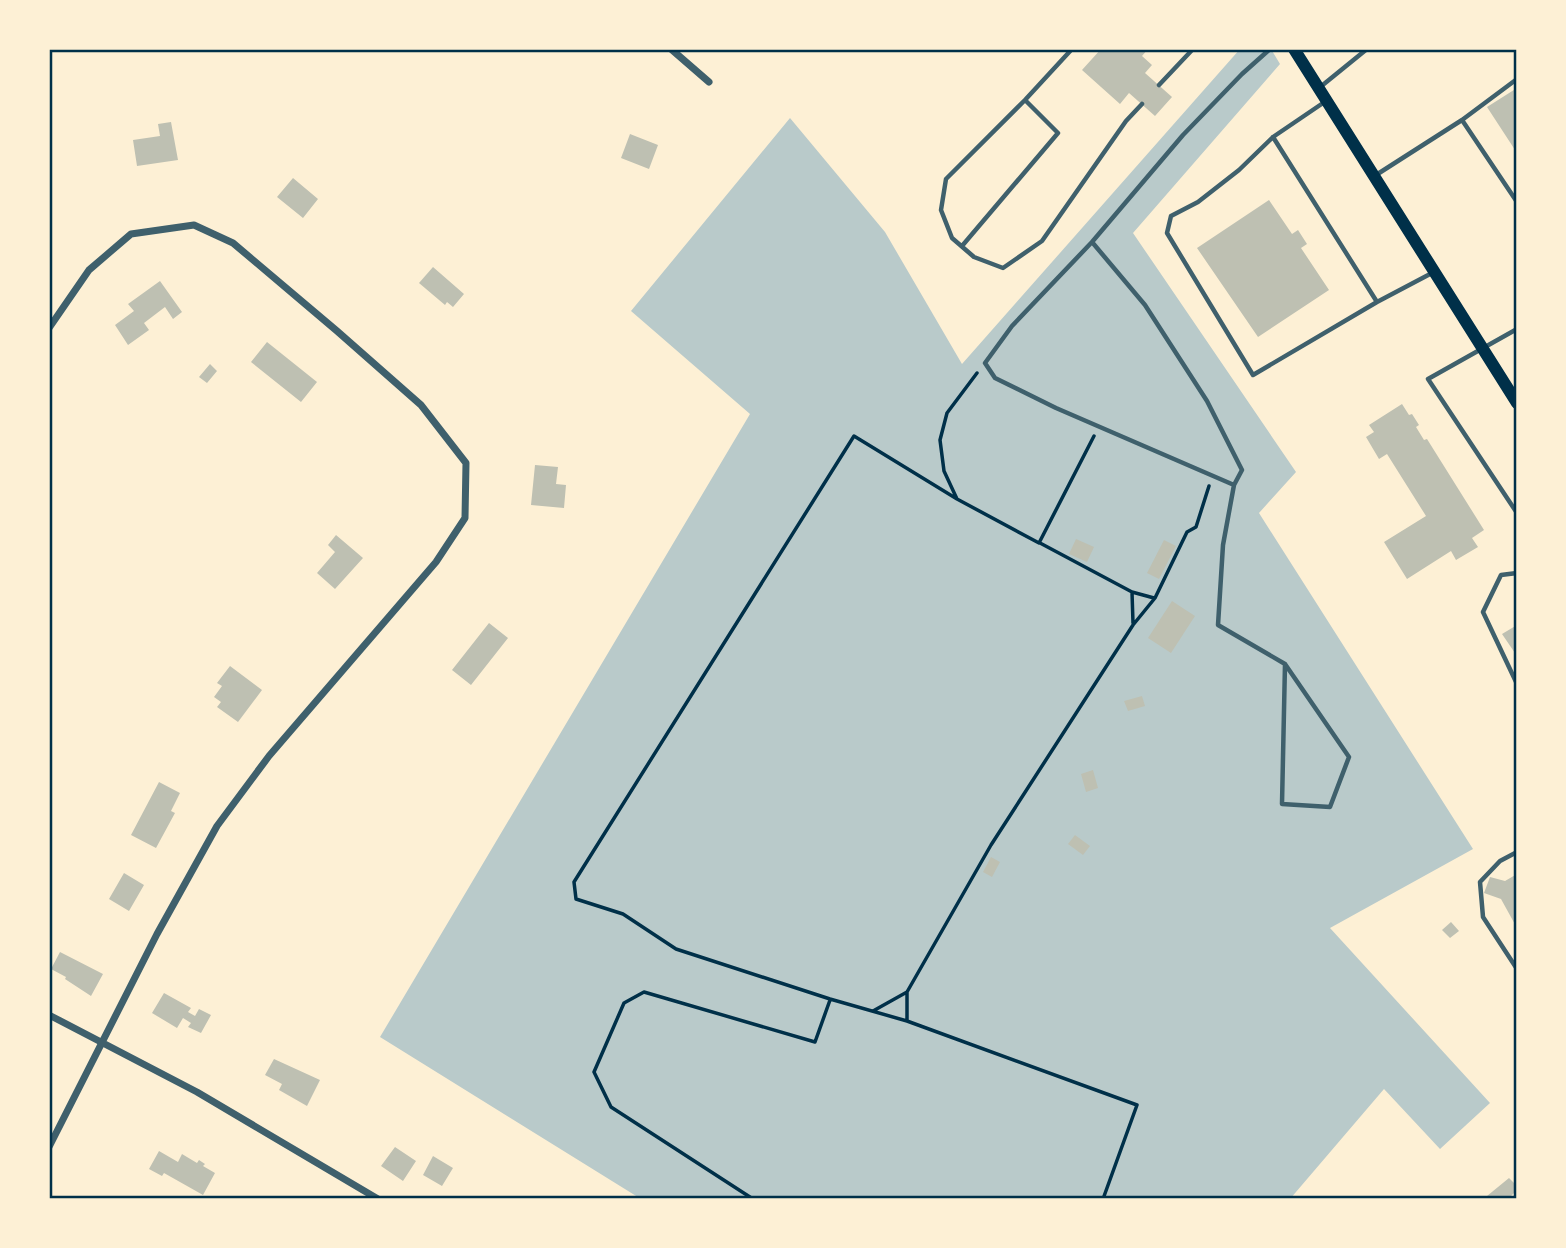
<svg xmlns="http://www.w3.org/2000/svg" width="1566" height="1248" viewBox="0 0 1566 1248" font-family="'DM Sans',sans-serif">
<rect width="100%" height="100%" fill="#fdf0d5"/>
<path fill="#b9caca" d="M1240,49H1271L1280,64L1133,233L1296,472L1259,513L1473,849L1330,928L1490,1103L1440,1149L1384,1089L1290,1199H641L380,1037L750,414L631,311L790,118L885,232L962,364Z"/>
<path fill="#bec0b2" d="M1101,49H1148L1142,56L1152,65L1145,73L1172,97L1155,116L1129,93L1120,104L1082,70Z
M1517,88V153L1487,107Z
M171,122L178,160L137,166L133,140L160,136L158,124Z
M630,134L658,145L649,169L621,158Z
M293,178L318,199L303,218L277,197Z
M1269,200L1292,234L1298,230L1307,244L1301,248L1329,290L1258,337L1197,248Z
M433,267L464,294L453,307L447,302L445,305L419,283Z
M160,281L182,312L173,319L165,307L144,323L149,330L128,345L115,325L134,311L128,304Z
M267,342L317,382L301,402L251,362Z
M210,364L217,371L207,383L199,377Z
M1402,404L1409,415L1412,414L1419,425L1416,427L1424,440L1427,439L1484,530L1472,538L1478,547L1456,560L1451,551L1407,579L1384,542L1426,516L1387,454L1379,459L1366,437L1374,432L1369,425Z
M535,465L558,467L556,484L566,485L564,508L531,505Z
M336,535L363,558L335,589L317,573L335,552L328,545Z
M1076,539L1094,547L1087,562L1069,554Z
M1164,540L1176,546L1159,579L1147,573Z
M1172,601L1195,616L1171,653L1148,638Z
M489,623L508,638L471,685L452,670Z
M1517,625V656L1502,634Z
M230,666L262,690L238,722L217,707L221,702L214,697L222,686L217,683Z
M1142,696L1145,706L1128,711L1124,701Z
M1093,770L1098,788L1086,792L1081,774Z
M159,782L180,793L171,811L175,813L156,848L131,835Z
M1075,835L1090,846L1083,855L1068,844Z
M991,857L1000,862L992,877L983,872Z
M124,873L144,885L129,911L109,899Z
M1517,874V928L1501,899L1484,893L1490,877L1505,881Z
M1451,922L1459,931L1450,938L1442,930Z
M60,952L103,974L91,996L65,979L66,977L51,969Z
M164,993L191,1008L188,1012L195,1016L199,1009L211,1015L201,1033L188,1027L191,1023L183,1018L177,1028L152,1013Z
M274,1059L320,1080L307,1106L279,1090L282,1084L265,1075Z
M395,1147L416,1161L403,1181L381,1166Z
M159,1151L178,1162L182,1154L197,1163L199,1160L205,1164L203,1166L215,1173L203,1195L164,1173L162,1176L149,1169Z
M433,1156L453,1168L442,1186L423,1175Z
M1509,1178L1517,1186V1190L1508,1199H1490L1487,1196Z"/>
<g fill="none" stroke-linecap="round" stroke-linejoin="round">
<path stroke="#003049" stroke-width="3.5" d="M977,373L947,413L940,440L944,471L957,499L1039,543L1094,436
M1040,543L1132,592L1133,623
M1132,592L1154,598
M907,992L991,845L1133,625L1155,598L1187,532L1196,527L1209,486
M873,1011L907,992V1021L1137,1105L1103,1199
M907,1021L830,999L676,949L623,914L576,899L574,882L854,436L957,499
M753,1199L611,1107L594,1072L624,1003L644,992L815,1042L830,1000"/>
<path stroke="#3f606c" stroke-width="4.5" d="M1072,49L1025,100L946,179L941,210L952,238L974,257L1003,268L1042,241L1126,121L1142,104
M1159,85L1193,49
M1319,88L1367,49
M1326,101L1273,137L1239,170L1198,202L1171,216L1167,233L1253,375L1377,302L1432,273
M1462,120L1517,202
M1273,137L1377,302
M1376,175L1462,120L1517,79
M1092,242L1145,305L1207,401L1242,470L1234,485L1056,408L995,378L985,363L1012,326L1092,242L1183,135L1242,74L1270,49
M962,246L1058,133L1025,100
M1517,329L1428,379L1517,513
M1234,485L1223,545L1218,625L1285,664L1349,757L1330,807L1282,804L1285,664
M1517,573L1501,575L1483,612L1517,684
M1517,852L1500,861L1480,882L1483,917L1517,969"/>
<path stroke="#3f606c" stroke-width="7" d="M671,49L709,82
M49,328L89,270L131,234L194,225L233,243L337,331L421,405L466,463L465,518L436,562L269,756L217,826L157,934L49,1147
M49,1015L197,1092L378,1199"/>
<path stroke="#003049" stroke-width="12" d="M1294,49L1517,403"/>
</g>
<rect width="1566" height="1248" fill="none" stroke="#fdf0d5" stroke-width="102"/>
<rect x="51" y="51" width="1464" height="1146" fill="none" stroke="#003049" stroke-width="2.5"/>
</svg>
